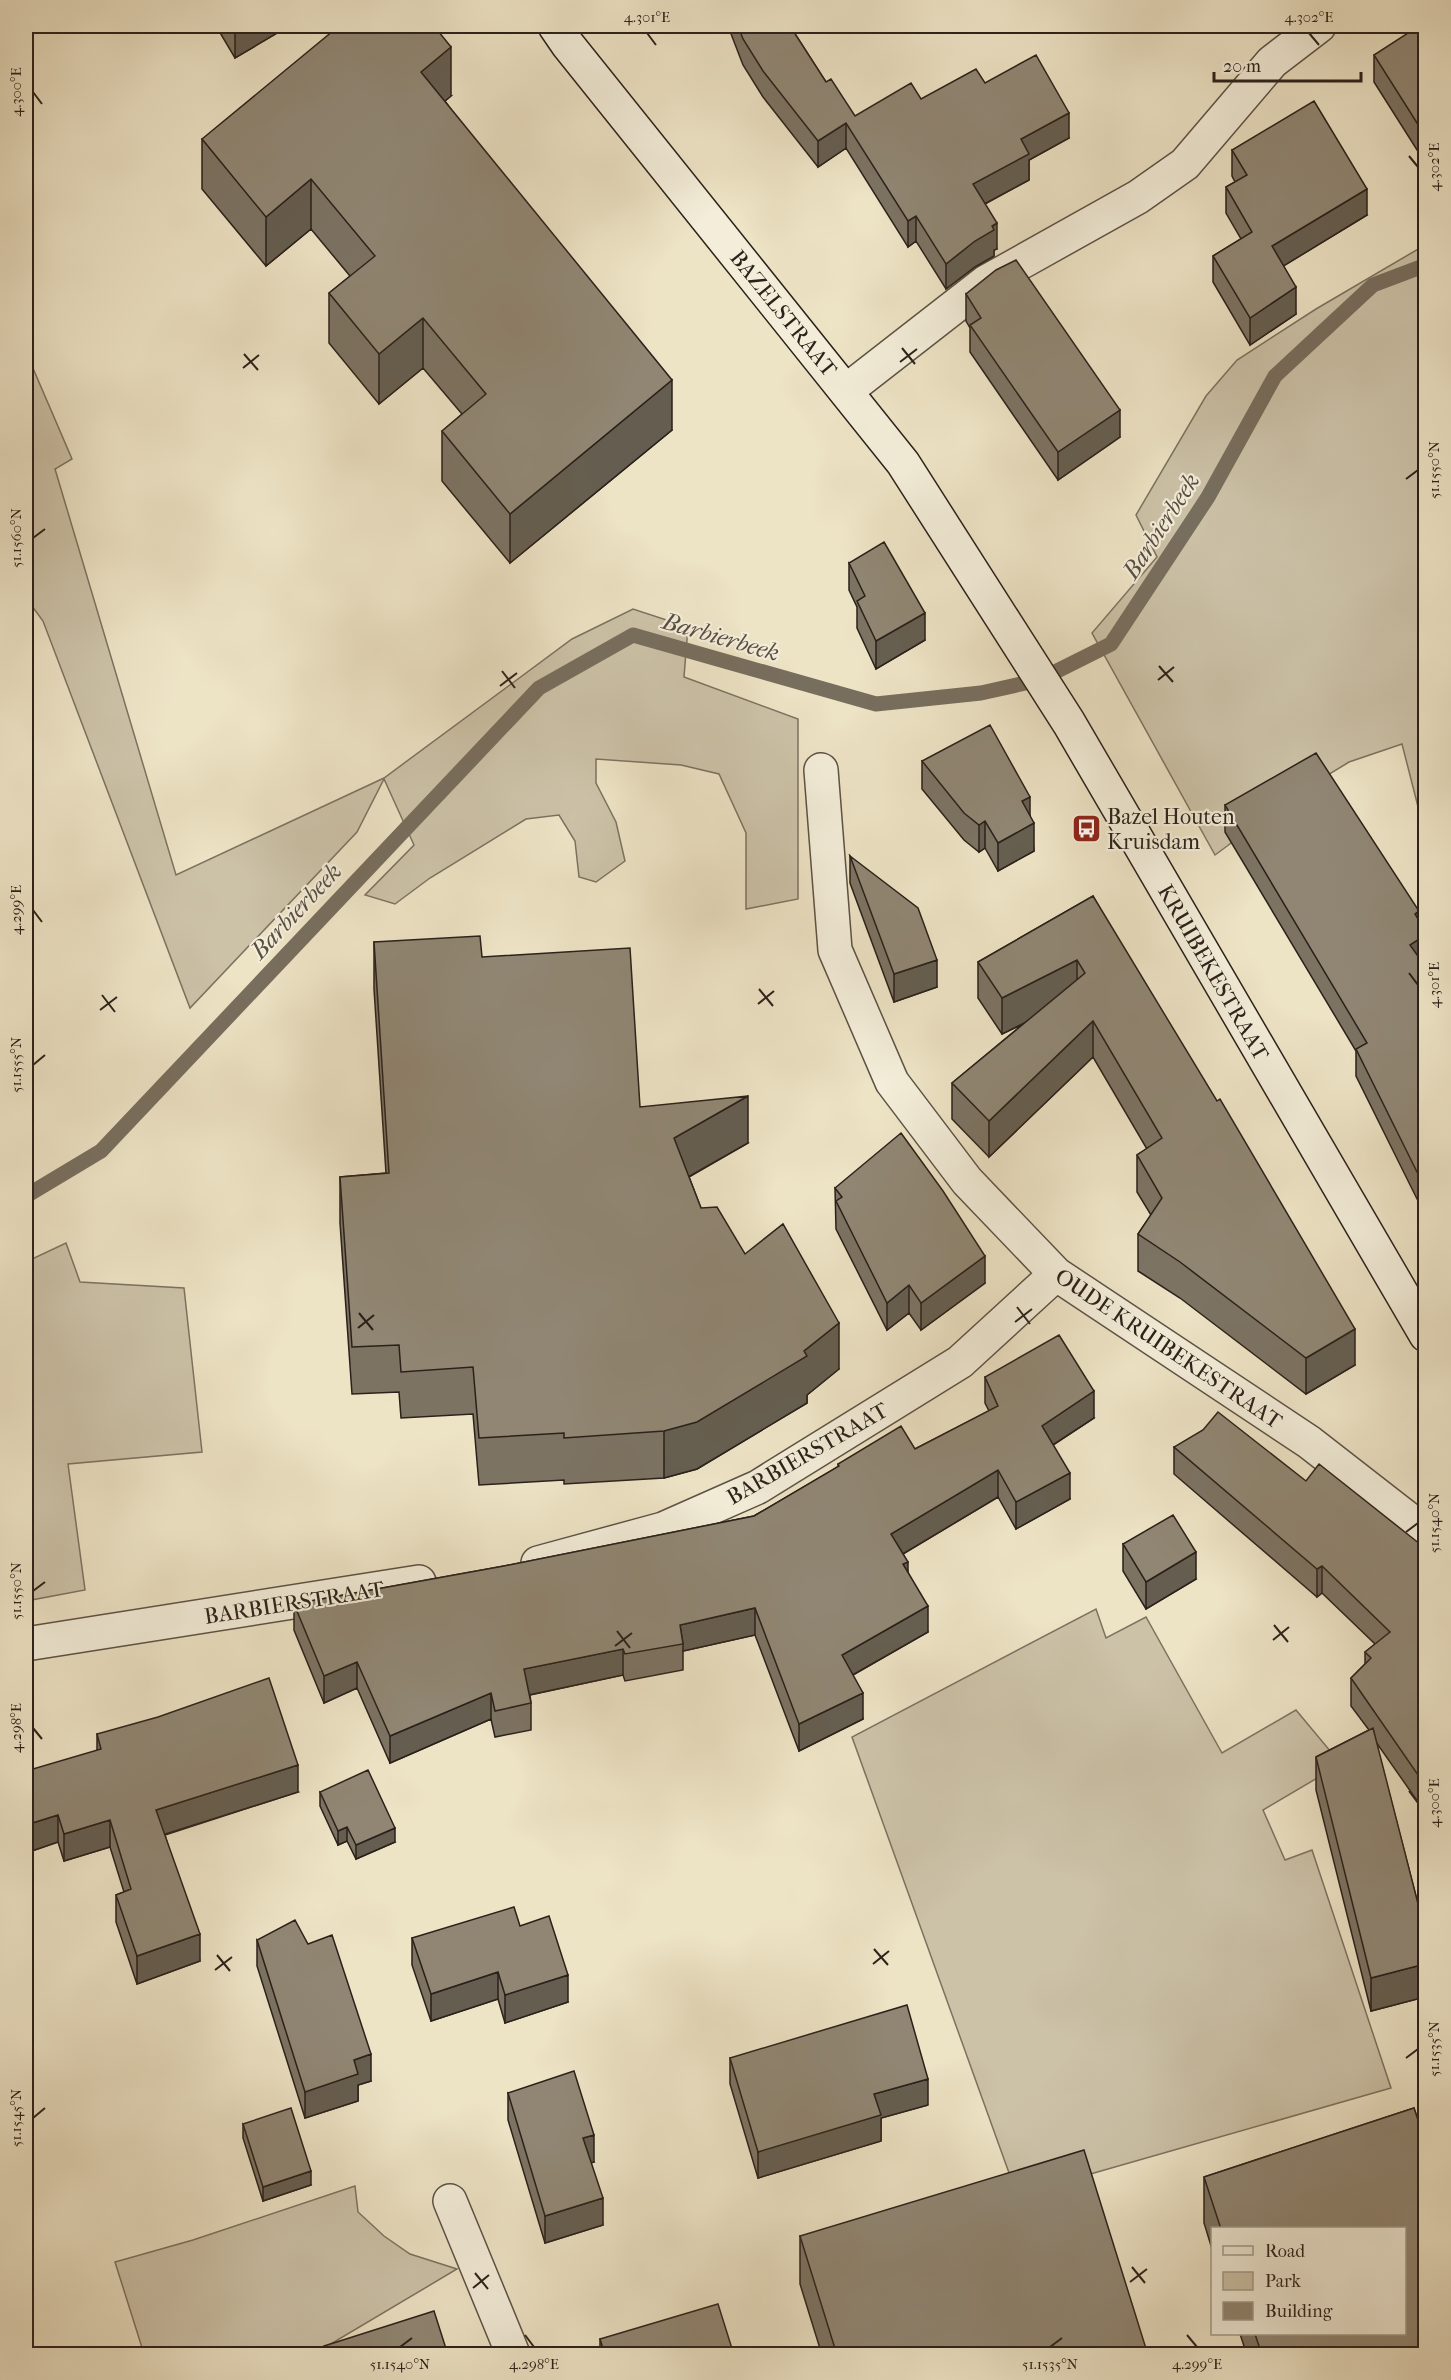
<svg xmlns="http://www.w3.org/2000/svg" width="1451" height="2380" viewBox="0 0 1451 2380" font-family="'IM FELL French Canon',serif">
<rect width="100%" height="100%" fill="#ede3c5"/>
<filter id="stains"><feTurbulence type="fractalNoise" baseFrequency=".00333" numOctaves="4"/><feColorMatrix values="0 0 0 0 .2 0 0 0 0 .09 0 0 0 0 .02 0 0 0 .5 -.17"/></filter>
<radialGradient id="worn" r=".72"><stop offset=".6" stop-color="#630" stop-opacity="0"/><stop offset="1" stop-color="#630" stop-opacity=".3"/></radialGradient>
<path fill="#ccc2a8" stroke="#7c7261" stroke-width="1.5" d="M1425,245V834L1402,744L1349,762L1303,790L1215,855L1092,633L1157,557L1136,515L1206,396L1237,360L1316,309Z
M26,352L72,459L55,469L176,875L384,778L572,639L633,609L688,627L684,677L798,719V899L746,909V833L719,774L681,765L596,759V783L616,822L625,861L596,882L579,877L575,841L559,815L526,819L430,878L395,904L365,895L414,845L384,779L357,832L190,1008L43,621L26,598Z
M66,1243L80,1282L184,1288L202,1452L68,1464L85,1590L26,1601V1254L28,1261Z
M1096,1609L1106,1638L1146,1617L1222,1753L1296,1710L1341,1764L1263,1810L1285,1860L1312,1850L1391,2088L1017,2195L852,1737Z
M355,2186L358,2212L384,2236L410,2254L457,2269L314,2354H144L115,2262L193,2240Z"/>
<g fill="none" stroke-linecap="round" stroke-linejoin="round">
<path stroke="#786e5e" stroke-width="15" d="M26,1196L101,1151L539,688L633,635L876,704L981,693L1039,680L1111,644L1208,497L1275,376L1373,285L1426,265"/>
<defs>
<path id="minor" d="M846,391L986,282L1138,197L1185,164L1272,62L1319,26
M821,770L835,950L892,1082L967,1181L1056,1274L1309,1442L1426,1533
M538,1563L663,1529L758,1487L960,1362L1056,1274
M26,1644L419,1582
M450,2201L513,2354"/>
<path id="secondary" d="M555,26L568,45L903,463L1069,723L1426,1335"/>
</defs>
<use href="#minor" stroke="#5c5245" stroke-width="36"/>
<use href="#secondary" stroke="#2b211a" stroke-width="36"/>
<use href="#minor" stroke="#f3edd9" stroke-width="33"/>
<use href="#secondary" stroke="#f3edd9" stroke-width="33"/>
</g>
<path fill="#7c7363" stroke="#2b211a" stroke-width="1.5" d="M216,26H289L235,58Z
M728,26H790L826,82L855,116L985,83L1069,138L1029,160V180L985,204L997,249L994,250V256L975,267L946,289L916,241L908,247L846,148L818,167L763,97L743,65Z
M1425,36L1424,161L1374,82V55Z
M451,96L445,101L672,430L510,563L442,481V431L462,414L423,368L379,404L329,343V293L350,276L311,229L266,266L202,189V139Z
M1232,150L1367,215L1283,266L1296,314L1250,345L1213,282V256L1241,239L1226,213V187L1235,182L1232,176Z
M966,294L1120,437L1058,480L970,352V328L966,321Z
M849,563L925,640L876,669L857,628V607L849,590Z
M922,761L1030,815L1034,851L998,871L985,848L979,852L964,840L922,789Z
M1225,805L1419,921L1424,963L1425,966V1215L1356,1076V1051L1225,832Z
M850,856L937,987L894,1002L850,883Z
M1093,896L1355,1365L1306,1394L1180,1298L1138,1271V1234L1151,1215L1137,1192V1155L1147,1149L1093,1057L989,1157L952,1119V1083L1023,1024L1002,1034L978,998V962Z
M374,942L482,957L640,1107L748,1143L689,1177L701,1208L745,1254L839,1369L807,1395V1403L697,1469L664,1478L564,1484V1480L479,1485L473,1414L401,1418L399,1392L352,1394L340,1223V1177L386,1173L374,989Z
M835,1188L985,1283L921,1330L909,1313L887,1330L836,1229Z
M985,1377L1094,1418L1053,1445L1070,1499L1016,1529L998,1497L903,1554L908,1572L928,1632L853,1675L863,1719L799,1751L755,1635L683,1651V1670L625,1681L623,1675L530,1695L531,1703V1730L495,1737L491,1719L390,1763L357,1688L324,1703L294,1630V1604L504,1566L754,1516L838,1467V1464L915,1449L989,1411L985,1403Z
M1174,1447L1306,1481L1425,1548V1812L1376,1742L1425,1931V1997L1371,2011L1316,1790V1757L1369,1730L1351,1706V1678L1365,1664V1652L1375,1644L1322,1593L1317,1597L1174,1474Z
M1123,1544L1196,1579L1146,1609L1123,1571Z
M97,1734L298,1792L165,1835L200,1961L137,1984L116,1922V1895L124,1892L110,1847L64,1861L58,1842L26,1853L97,1750Z
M320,1792L395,1842L356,1859L347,1841L338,1845L320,1806Z
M520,1926L568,2002L505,2023L498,1999L431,2021L412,1965V1938Z
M257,1940L371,2081L358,2085V2101L305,2118L257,1966Z
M730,2058L928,2105L881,2118V2141L758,2178L730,2084Z
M508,2093L594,2162L591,2163L603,2225L545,2243L508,2120Z
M1414,2108L1425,2141V2355H1247L1240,2334H1404V2229H1212V2249L1204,2223V2177Z
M243,2124L311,2185L263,2201L243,2138Z
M800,2236L1148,2355H822L800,2284Z
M600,2339L734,2355H600Z"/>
<path fill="#655e50" stroke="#2b211a" stroke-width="1.5" d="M235,26H289L235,58Z
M451,47V96L421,121V72Z
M1069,113V138L1029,160V180L973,210V184L1021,139Z
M846,123V148L818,167V141Z
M1425,133V160L1424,161V134Z
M311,179V229L266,266V217Z
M1367,189V215L1272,273V246Z
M916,216V241L908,247V221Z
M997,223V249L994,250V256L975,267L946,289V264Z
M1296,287V314L1250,345V318Z
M423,318V368L379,404V354Z
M672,380V430L510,563V514Z
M1120,410V437L1058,480V452Z
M925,613V640L876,669V641Z
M1030,797V824L1022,801Z
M985,821V848L979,852V825Z
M1034,823V851L998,871V843Z
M1419,911V938L1415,914Z
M1425,935V962L1410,972V945Z
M937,960V987L894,1002V974Z
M1077,960V997L1002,1034V998Z
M1093,1021V1057L989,1157V1121Z
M748,1096V1143L674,1185V1138Z
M985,1256V1283L921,1330V1303Z
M909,1285V1313L887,1330V1303Z
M839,1323V1369L807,1395V1403L697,1469L664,1478V1431L804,1351Z
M1355,1329V1365L1306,1394V1358Z
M1094,1391V1418L1042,1452V1426Z
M998,1470V1497L891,1561V1534Z
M1070,1473V1499L1016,1529V1502Z
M1196,1552V1579L1146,1609V1582Z
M908,1562V1588L903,1564Z
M1322,1566V1593L1317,1597V1569Z
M928,1606V1632L842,1681V1655Z
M755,1608V1635L683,1651V1644L680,1625Z
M623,1649V1675L524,1696V1669Z
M357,1662V1688L324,1703V1676Z
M491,1693V1719L390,1763V1736Z
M863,1693V1719L799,1751V1724Z
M298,1765V1792L156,1837V1810Z
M58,1815V1842L26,1853V1825Z
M110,1820V1847L64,1861V1834Z
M347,1827V1841L338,1845V1831Z
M395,1828V1842L356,1859V1845Z
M200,1934V1961L137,1984V1956Z
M1425,1964V1997L1371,2011V1978Z
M498,1972V1999L431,2021V1994Z
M568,1975V2002L505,2023V1995Z
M371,2054V2081L358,2085V2101L305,2118V2092L354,2060Z
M928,2079V2105L881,2118V2141L758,2178V2152L874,2094Z
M594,2135V2162L583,2165V2138Z
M311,2171V2185L263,2201V2187Z
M603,2198V2225L545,2243V2216Z"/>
<path fill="#908673" stroke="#2b211a" stroke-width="1.5" d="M339,26H434L451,47L421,72L672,380L510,514L442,431L486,394L423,318L379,354L329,293L375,256L311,179L266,217L202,139Z
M738,26H790L826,82L831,79L855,116L911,83L921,99L976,69L985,83L1036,55L1069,113L1021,139L1029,154L973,184L997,223L992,226L994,230L975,241L946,264L916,216L908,221L846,123L818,141L763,71L743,39Z
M1411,31L1425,36V133L1424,134L1374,55Z
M1314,101L1367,189L1272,246L1296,287L1250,318L1213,256L1252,232L1226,187L1247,175L1232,150Z
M1016,260L1120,410L1058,452L970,325L981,318L966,294L996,270Z
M884,542L925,613L876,641L857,601L865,596L849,563Z
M990,725L1030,797L1022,801L1034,823L998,843L985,821L979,825L964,813L922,761Z
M1316,753L1419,911L1415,914L1425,931V935L1410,945L1425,966V1188L1356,1049L1367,1043L1225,805Z
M850,856L918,908L937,960L894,974Z
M1093,896L1217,1101L1220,1099L1355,1329L1306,1358L1180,1262L1138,1234L1162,1198L1137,1155L1162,1138L1093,1021L989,1121L952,1083L1085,973L1077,960L1002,998L978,962Z
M480,936L482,957L630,948L640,1107L748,1096L674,1138L701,1208L717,1207L745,1254L783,1224L839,1323L804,1351L807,1356L697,1422L664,1431L564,1438V1433L479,1438L473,1367L401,1372L399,1345L352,1347L340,1177L389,1173L374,942Z
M901,1133L943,1191L985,1256L921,1303L909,1285L887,1303L836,1201L842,1197L835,1188Z
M1059,1335L1094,1391L1042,1426L1070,1473L1016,1502L998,1470L891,1534L908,1562L903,1564L928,1606L842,1655L863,1693L799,1724L755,1608L680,1625L683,1644L625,1654L623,1649L524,1669L531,1703L495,1711L491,1693L390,1736L357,1662L324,1676L294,1604L504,1566L754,1516L839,1466L838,1464L901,1426L915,1449L998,1406L985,1377Z
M1218,1412L1306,1481L1319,1464L1425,1548V1785L1351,1678L1371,1658L1365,1652L1390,1632L1322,1566L1317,1569L1174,1447L1203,1430Z
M1173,1515L1196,1552L1146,1582L1123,1544Z
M269,1678L298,1765L156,1810L200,1934L137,1956L116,1895L131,1889L110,1820L64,1834L58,1815L26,1825V1771L101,1749L97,1734L158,1717Z
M1373,1728L1425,1931V1964L1371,1978L1316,1757Z
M368,1770L395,1828L356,1845L347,1827L338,1831L320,1792Z
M514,1907L520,1926L549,1916L568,1975L505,1995L498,1972L431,1994L412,1938Z
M295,1920L308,1944L332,1935L371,2054L354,2060L358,2074L305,2092L257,1940Z
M907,2005L928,2079L874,2094L881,2115L758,2152L730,2058Z
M574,2071L594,2135L583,2138L603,2198L545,2216L508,2093Z
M291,2108L311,2171L263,2187L243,2124Z
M1414,2108L1425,2141V2355H1262L1255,2334H1404V2229H1221L1204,2177Z
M1084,2150L1148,2355H837L800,2236Z
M718,2304L734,2355H605L600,2339Z
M434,2311L448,2355H327L324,2346Z"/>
<path fill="none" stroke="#2b211a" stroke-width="2" d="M647,33L656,45M1309,33L1319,45M33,92L42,104M1409,156L1418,167M902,348L915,364M244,354L258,370M900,362L917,349M243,368L259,355M1406,479L1418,470M33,538L45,529M1159,666L1173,682M502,671L515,688M1158,680L1174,667M500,686L517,673M33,910L42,922M1409,973L1418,985M759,989L773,1006M102,995L115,1012M758,1004L774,991M100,1010L117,997M33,1065L45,1055M1017,1307L1030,1324M359,1313L373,1330M1015,1322L1032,1309M358,1328L374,1315M1406,1532L1418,1523M33,1591L45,1582M1274,1625L1288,1642M617,1631L630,1648M1273,1640L1289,1627M615,1646L632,1633M33,1728L42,1739M1409,1791L1418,1803M874,1949L888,1965M217,1955L230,1971M873,1964L889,1951M215,1970L232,1957M1406,2058L1418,2049M33,2118L45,2108M1132,2267L1145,2283M475,2273L488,2289M1130,2282L1147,2269M473,2288L489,2275M525,2335L534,2347M1187,2335L1197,2347M400,2347L412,2338M1050,2347L1062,2338"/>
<defs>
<symbol id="bus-square" viewBox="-11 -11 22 22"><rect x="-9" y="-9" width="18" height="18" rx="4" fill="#8f2418" stroke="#f3edd9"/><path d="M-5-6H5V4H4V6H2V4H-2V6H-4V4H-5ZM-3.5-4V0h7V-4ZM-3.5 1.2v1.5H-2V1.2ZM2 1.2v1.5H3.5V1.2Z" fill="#fff"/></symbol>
</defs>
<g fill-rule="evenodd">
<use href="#bus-square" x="1070" y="812" width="33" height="33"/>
</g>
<g text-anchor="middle" stroke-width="4.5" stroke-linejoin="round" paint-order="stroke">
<g font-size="22" fill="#2b211a" stroke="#f3edd9">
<text transform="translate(784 313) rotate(51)" y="8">BAZELSTRAAT</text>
<text transform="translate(1214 972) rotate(60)" y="8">KRUIBEKESTRAAT</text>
<text transform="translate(1169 1348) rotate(34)" y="8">OUDE KRUIBEKESTRAAT</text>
<text transform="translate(807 1453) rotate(-30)" y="8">BARBIERSTRAAT</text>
<text transform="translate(294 1602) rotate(-9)" y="8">BARBIERSTRAAT</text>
</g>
<g font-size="22" fill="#2b211a" stroke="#f3edd9" text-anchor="start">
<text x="1107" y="824">Bazel Houten<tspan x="1107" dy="25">Kruisdam</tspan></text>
</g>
<g font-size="24" font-style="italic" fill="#584e42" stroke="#f3edd9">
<text transform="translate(1161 526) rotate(-57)" y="8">Barbierbeek</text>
<text transform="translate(721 637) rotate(16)" y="8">Barbierbeek</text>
<text transform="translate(296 911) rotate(-47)" y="8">Barbierbeek</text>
</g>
</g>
<rect width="1451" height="2380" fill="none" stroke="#ede3c5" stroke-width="66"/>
<rect x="1211" y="2227" width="195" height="108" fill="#f3edd9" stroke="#a39b8d" stroke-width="1.5"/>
<rect x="1223" y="2246" width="30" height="9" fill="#f3edd9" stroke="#a39b8d" stroke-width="1.5"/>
<text x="1265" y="2257" font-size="18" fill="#2b211a">Road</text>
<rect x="1223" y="2272" width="30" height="18" fill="#ccc2a8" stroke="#a39b8d" stroke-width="1.5"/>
<text x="1265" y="2287" font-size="18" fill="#2b211a">Park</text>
<rect x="1223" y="2302" width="30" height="18" fill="#908673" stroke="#a39b8d" stroke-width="1.5"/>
<text x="1265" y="2317" font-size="18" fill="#2b211a">Building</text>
<path d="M1214 72v9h147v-9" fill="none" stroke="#2b211a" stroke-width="3"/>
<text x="1223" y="72" font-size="18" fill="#2b211a" stroke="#f3edd9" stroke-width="4.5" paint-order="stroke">20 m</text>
<rect x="33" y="33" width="1385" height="2314" fill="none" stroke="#2b211a" stroke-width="2"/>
<g font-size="15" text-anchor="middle" fill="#2b211a">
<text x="647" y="22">4.301°E</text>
<text x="1309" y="22">4.302°E</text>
<text transform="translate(16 92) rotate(-90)" y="5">4.300°E</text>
<text transform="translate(1434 167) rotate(-90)" y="5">4.302°E</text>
<text transform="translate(1434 470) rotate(-90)" y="5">51.1550°N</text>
<text transform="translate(16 538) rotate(-90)" y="5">51.1560°N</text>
<text transform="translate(16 910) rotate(-90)" y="5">4.299°E</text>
<text transform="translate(1434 985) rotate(-90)" y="5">4.301°E</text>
<text transform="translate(16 1065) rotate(-90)" y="5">51.1555°N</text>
<text transform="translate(1434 1523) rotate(-90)" y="5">51.1540°N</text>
<text transform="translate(16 1591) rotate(-90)" y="5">51.1550°N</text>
<text transform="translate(16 1728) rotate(-90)" y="5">4.298°E</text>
<text transform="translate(1434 1803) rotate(-90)" y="5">4.300°E</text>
<text transform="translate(1434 2049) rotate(-90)" y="5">51.1535°N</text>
<text transform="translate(16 2118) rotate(-90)" y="5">51.1545°N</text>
<text x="400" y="2369">51.1540°N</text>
<text x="534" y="2369">4.298°E</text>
<text x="1050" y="2369">51.1535°N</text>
<text x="1197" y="2369">4.299°E</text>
</g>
<rect width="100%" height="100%" filter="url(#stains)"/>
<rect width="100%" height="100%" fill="url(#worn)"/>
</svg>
